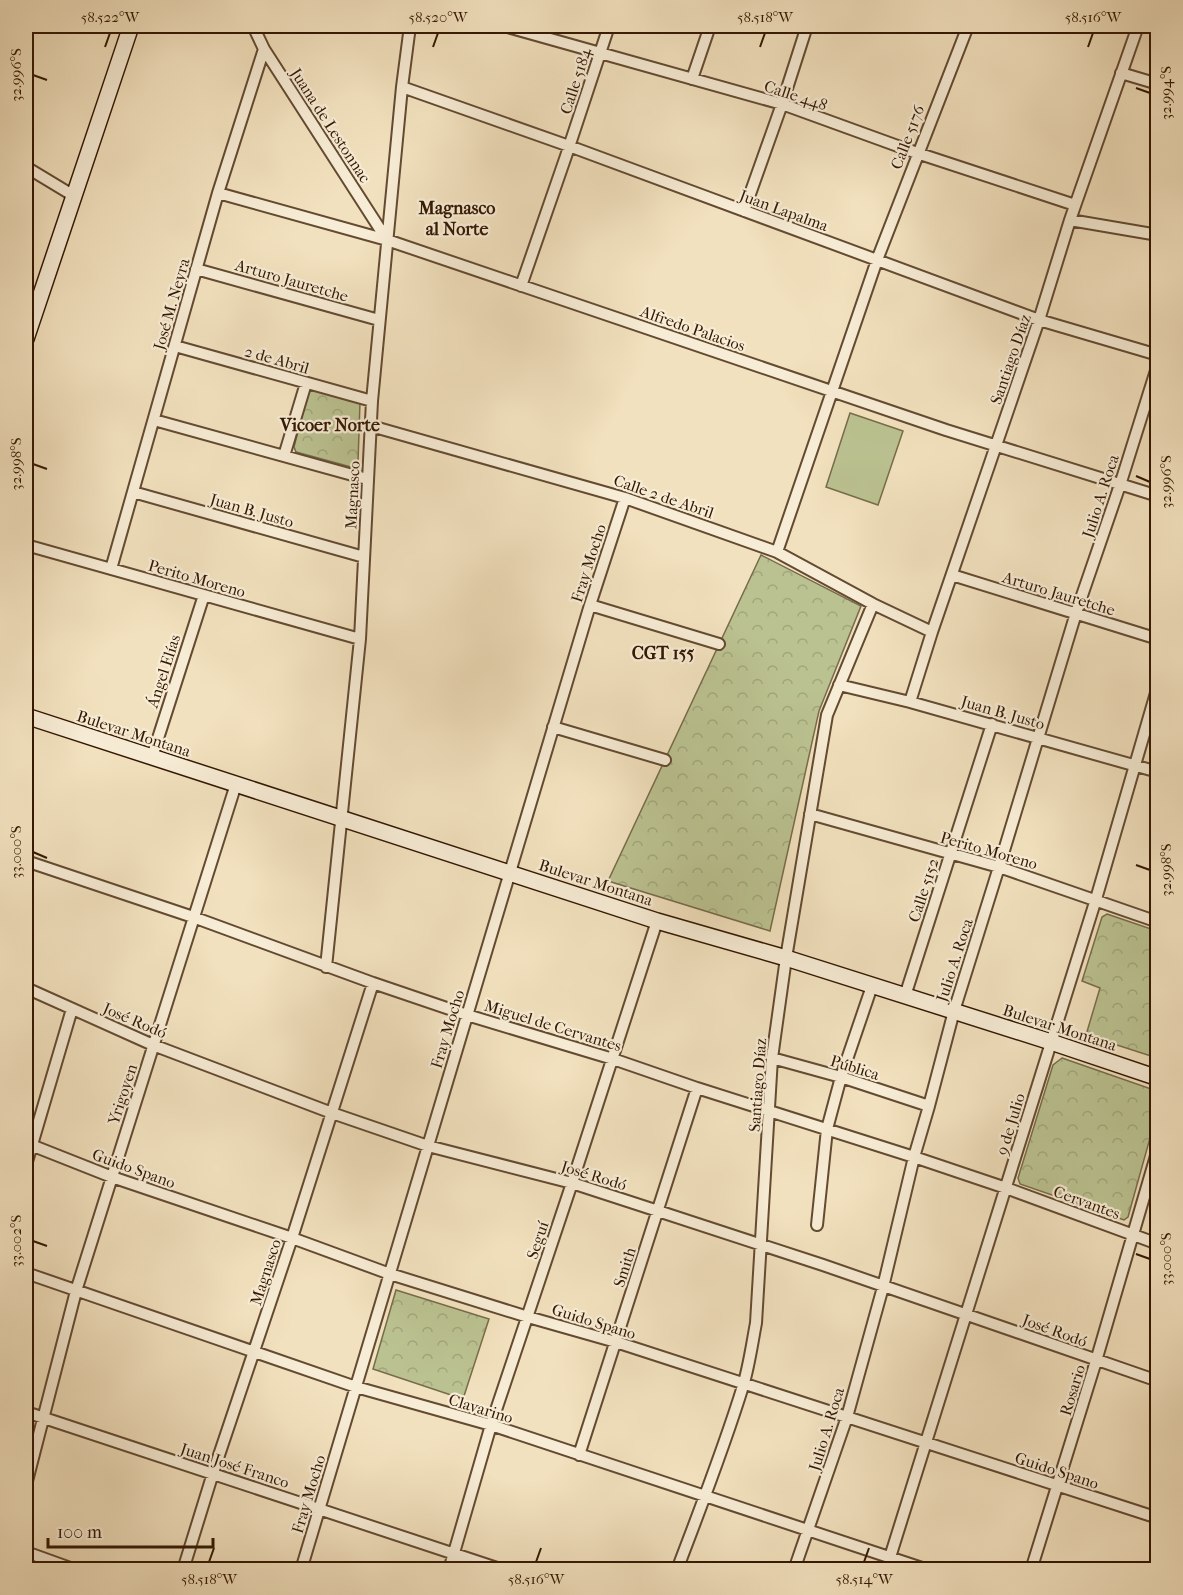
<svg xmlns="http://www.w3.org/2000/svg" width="1183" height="1595" viewBox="0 0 1183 1595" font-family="'IM FELL French Canon',serif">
<defs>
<pattern id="forest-crowns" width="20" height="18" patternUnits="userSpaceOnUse" patternTransform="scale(1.5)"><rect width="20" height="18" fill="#bbc291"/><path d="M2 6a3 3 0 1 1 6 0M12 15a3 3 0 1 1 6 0" fill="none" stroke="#a1a67b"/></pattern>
</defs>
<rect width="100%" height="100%" fill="#f2e1be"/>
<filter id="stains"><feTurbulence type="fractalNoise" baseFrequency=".00333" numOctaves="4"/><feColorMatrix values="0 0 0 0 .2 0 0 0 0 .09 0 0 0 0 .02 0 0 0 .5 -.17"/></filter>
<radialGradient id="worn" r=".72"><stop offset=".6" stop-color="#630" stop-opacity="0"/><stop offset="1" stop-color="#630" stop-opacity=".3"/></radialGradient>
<path fill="url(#forest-crowns)" stroke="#776c4a" stroke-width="1.5" d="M313,389L360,402L358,462L351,467L296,452L294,447L308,392Z
M761,555L861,606L819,711L770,931L608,881Z
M1107,914L1157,931V1058L1086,1035L1100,988L1082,981L1102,917Z
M1062,1058L1157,1091V1113L1128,1217L1124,1220L1020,1184L1018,1178L1053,1065Z
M396,1290L489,1319L463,1399L373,1369Z"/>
<path fill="#bbc291" stroke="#776c4a" stroke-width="1.5" d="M850,413L903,431L878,505L826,487Z"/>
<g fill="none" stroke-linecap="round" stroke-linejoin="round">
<defs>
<path id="minor" d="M253,26L264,49L387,240
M504,26L782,104L917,153L1075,205
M1121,73L1158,84
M692,79L710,26
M402,87L569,146L1039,320L1158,355
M26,167L74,196
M218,193L387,240L946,430L1158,496
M744,211L782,104L807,26
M1070,220L1158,235
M196,269L379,320
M521,286L566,156L609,26
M175,346L372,401
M154,420L367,479
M371,426L625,498L777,552L873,604L932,632
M284,456L306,383
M133,492L364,557
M26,545L360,639
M777,552L877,260L968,26
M111,569L218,193L264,49
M952,575L1158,639
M590,605L719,644
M839,685L910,702L1158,772
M910,702L932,632L1039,320L1070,220L1138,26
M553,727L665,760
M152,757L204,595
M810,814L999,867L1158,922
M26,861L193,917L373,983L467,1015L613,1059L697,1088L914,1157L1006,1188L1158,1244
M326,967L360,639L372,401L402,87L410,26
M26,988L153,1045L332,1113L428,1146L572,1183L658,1211L823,1265L1158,1381
M905,996L992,724
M772,1058L841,1077L929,1106
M26,1143L112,1177L292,1238L390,1274L528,1317L616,1342L1158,1518
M26,1165L72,1009
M817,1225L827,1129L841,1077L872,986
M26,1273L356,1387L491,1425L928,1570
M26,1412L503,1570
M579,1455L697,1088
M26,1485L76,1291L236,784
M26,1552L76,1570
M183,1570L213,1473L292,1238L373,983
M301,1570L590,605L625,498
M449,1570L491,1425L572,1183L657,921
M677,1570C700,1509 724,1448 743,1386C749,1366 752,1344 756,1323L772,1058L786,958L827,715L873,604
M794,1570L847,1417L883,1287L914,1157L929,1106L954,1011L999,867L1076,613L1120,485L1158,364
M886,1570L1096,899L1158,686
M1031,1570L1096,1361L1158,1149
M1157,1570L1158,1568"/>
<path id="secondary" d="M26,339L131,26
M26,716L657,921L786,958L1051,1042L1158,1078"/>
</defs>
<use href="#minor" stroke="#634a31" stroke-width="14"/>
<use href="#secondary" stroke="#331702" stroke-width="18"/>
<use href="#minor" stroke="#f7ecd5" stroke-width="10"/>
<use href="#secondary" stroke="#f7ecd5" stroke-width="15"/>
</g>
<path fill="none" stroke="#331702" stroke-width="2" d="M105,47L110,33M433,47L438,33M760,47L765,33M1088,47L1093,33M33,75L47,80M1136,88L1150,93M33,464L47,469M1136,476L1150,482M33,852L47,858M1136,865L1150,870M33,1241L47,1246M1136,1254L1150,1259M209,1562L214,1548M536,1562L541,1548M864,1562L869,1548"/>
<g text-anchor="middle" stroke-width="4.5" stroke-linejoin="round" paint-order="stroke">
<g font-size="16" fill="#331702" stroke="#f7ecd5">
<text transform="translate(575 81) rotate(-72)" y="6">Calle 5184</text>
<text transform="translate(796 95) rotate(18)" y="6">Calle 448</text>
<text transform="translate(331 125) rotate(57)" y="6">Juana de Lestonnac</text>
<text transform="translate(907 137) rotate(-69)" y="6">Calle 5176</text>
<text transform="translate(784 210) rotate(20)" y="6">Juan Lapalma</text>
<text transform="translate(292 280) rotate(16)" y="6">Arturo Jauretche</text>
<text transform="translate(171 304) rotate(-74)" y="6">José M. Neyra</text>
<text transform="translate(693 328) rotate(19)" y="6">Alfredo Palacios</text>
<text transform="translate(277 359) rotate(16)" y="6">2 de Abril</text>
<text transform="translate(1010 359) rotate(-71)" y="6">Santiago Díaz</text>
<text transform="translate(352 495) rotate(-87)" y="6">Magnasco</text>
<text transform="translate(664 496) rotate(19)" y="6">Calle 2 de Abril</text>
<text transform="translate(1100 496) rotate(-72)" y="6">Julio A. Roca</text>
<text transform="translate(252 510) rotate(16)" y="6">Juan B. Justo</text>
<text transform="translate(588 563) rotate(-72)" y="6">Fray Mocho</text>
<text transform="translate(197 578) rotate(16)" y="6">Perito Moreno</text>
<text transform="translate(1059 593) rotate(17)" y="6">Arturo Jauretche</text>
<text transform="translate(163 671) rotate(-72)" y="6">Ángel Elías</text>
<text transform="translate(1003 712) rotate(16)" y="6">Juan B. Justo</text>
<text transform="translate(134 733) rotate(18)" y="6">Bulevar Montana</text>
<text transform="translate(989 850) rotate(16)" y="6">Perito Moreno</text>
<text transform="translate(596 882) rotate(18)" y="6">Bulevar Montana</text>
<text transform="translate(923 890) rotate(-72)" y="6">Calle 5152</text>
<text transform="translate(954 960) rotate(-72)" y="6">Julio A. Roca</text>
<text transform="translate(135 1020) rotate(23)" y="6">José Rodó</text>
<text transform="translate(553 1025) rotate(17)" y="6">Miguel de Cervantes</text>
<text transform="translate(1060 1027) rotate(18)" y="6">Bulevar Montana</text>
<text transform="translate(447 1029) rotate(-73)" y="6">Fray Mocho</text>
<text transform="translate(855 1067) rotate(17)" y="6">Pública</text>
<text transform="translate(757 1085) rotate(-86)" y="6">Santiago Díaz</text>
<text transform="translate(122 1094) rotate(-72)" y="6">Yrigoyen</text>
<text transform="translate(1010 1124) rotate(-73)" y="6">9 de Julio</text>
<text transform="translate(134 1168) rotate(20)" y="6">Guido Spano</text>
<text transform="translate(594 1175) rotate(17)" y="6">José Rodó</text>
<text transform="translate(1087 1202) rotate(20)" y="6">Cervantes</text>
<text transform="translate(537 1240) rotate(-72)" y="6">Seguí</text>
<text transform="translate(624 1267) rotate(-72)" y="6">Smith</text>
<text transform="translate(265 1272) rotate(-72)" y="6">Magnasco</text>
<text transform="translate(594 1321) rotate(17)" y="6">Guido Spano</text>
<text transform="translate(1055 1330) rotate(20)" y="6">José Rodó</text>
<text transform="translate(1072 1390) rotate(-73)" y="6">Rosario</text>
<text transform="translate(481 1408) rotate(17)" y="6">Clavarino</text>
<text transform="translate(826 1429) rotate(-73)" y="6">Julio A. Roca</text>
<text transform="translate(235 1465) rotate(18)" y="6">Juan José Franco</text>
<text transform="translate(1057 1470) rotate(18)" y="6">Guido Spano</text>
<text transform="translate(308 1494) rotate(-73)" y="6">Fray Mocho</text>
</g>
<g font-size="18" font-weight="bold" fill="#331702" stroke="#f7ecd5">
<text x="457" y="214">Magnasco<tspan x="457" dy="21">al Norte</tspan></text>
<text x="330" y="431">Vicoer Norte</text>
<text x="663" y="659">CGT 155</text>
</g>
</g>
<rect width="1183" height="1595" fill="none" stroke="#f2e1be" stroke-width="66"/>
<path d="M48 1538v9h165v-9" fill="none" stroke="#331702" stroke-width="3"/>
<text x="57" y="1538" font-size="18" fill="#331702" stroke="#f7ecd5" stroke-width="4.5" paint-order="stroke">100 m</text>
<rect x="33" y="33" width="1117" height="1529" fill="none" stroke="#331702" stroke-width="2"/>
<g font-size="15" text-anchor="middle" fill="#331702">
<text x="110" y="22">58.522°W</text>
<text x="438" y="22">58.520°W</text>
<text x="765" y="22">58.518°W</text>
<text x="1093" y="22">58.516°W</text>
<text transform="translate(16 75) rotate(-90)" y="5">32.996°S</text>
<text transform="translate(1166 93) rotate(-90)" y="5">32.994°S</text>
<text transform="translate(16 464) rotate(-90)" y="5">32.998°S</text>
<text transform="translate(1166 482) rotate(-90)" y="5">32.996°S</text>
<text transform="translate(16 852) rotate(-90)" y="5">33.000°S</text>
<text transform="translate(1166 870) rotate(-90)" y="5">32.998°S</text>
<text transform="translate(16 1241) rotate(-90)" y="5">33.002°S</text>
<text transform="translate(1166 1259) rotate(-90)" y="5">33.000°S</text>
<text x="209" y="1584">58.518°W</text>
<text x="536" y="1584">58.516°W</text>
<text x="864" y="1584">58.514°W</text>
</g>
<rect width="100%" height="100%" filter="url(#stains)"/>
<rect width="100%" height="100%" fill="url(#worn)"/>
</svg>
